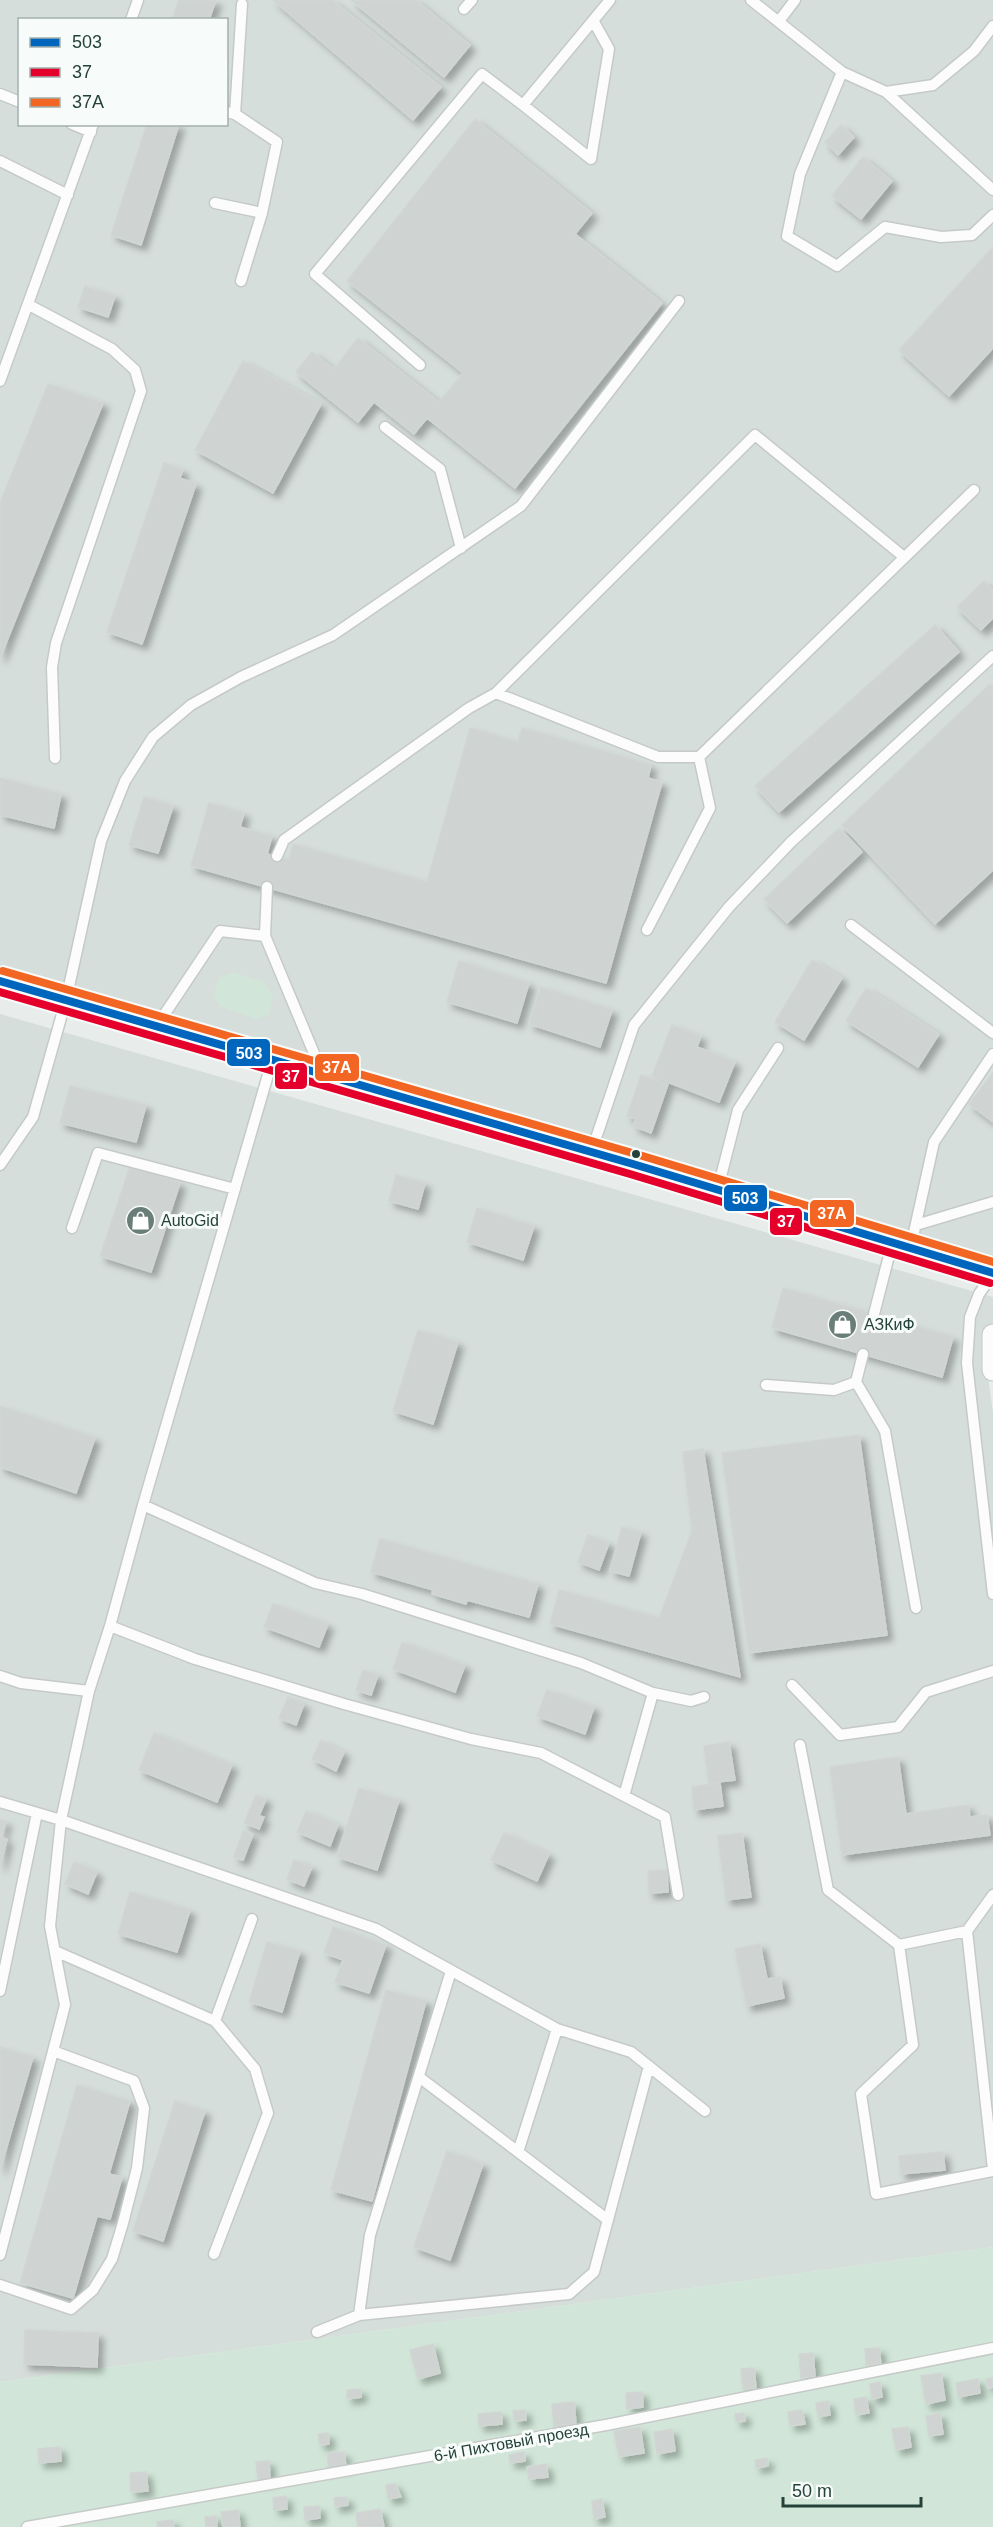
<svg xmlns="http://www.w3.org/2000/svg" width="993" height="2527" viewBox="0 0 993 2527" font-family="Helvetica,sans-serif">
<defs>
<filter id="shadow"><feDropShadow dx="5.5" dy="5.5" stdDeviation="3" flood-color="#0004"/></filter>
</defs>
<rect width="100%" height="100%" fill="#e8edeb"/>
<path fill="#d6dedb" fill-rule="evenodd" d="M0,0H993V1257L608,1140L0,966ZM20,20H226V124H20Z
M0,1014L993,1297V1350L986,1363L993,1412V2247L0,2382Z"/>
<path fill="#d1e6d8" d="M233,972L263,982L273,996L269,1014L257,1019L220,1006L214,995L218,979Z
M993,2247V2527H0V2382Z"/>
<path fill="#cfd4d2" stroke="#d1d6d4" stroke-width="1.5" filter="url(#shadow)" d="M179,0H216L209,20H172Z
M273,0H332L441,87L413,120Z
M351,0H416L470,45L444,77Z
M475,119L592,213L575,234L662,303L515,488L427,418L414,434L374,402L358,422L296,372L312,352L334,369L358,338L439,402L463,373L347,281Z
M147,124H179L141,245L111,235Z
M841,125L854,137L838,155L825,142Z
M863,157L892,181L861,219L832,196Z
M993,247V348L949,396L899,350Z
M85,286L115,296L108,317L78,307Z
M243,361L321,404L273,493L195,450Z
M48,384L103,403L0,658V503Z
M164,463L183,470L180,478L196,484L142,644L107,632Z
M984,581L993,590V618L981,630L957,607Z
M935,625L959,652L779,812L755,786Z
M990,684L993,687V870L935,924L842,825Z
M470,728L518,742L522,728L651,765L648,778L662,782L606,983L191,866L209,803L244,813L240,827L272,836L267,854L289,860L293,844L427,882Z
M0,778L61,794L54,828L0,815Z
M144,797L173,806L158,853L129,845Z
M839,828L862,852L787,923L764,899Z
M812,960L842,978L804,1040L775,1022Z
M459,961L529,983L517,1023L447,1002Z
M541,987L612,1010L600,1047L529,1024Z
M866,988L939,1034L918,1067L846,1021Z
M672,1025L701,1036L697,1047L735,1062L719,1102L652,1076Z
M993,1073V1122L969,1104Z
M641,1075L668,1084L651,1133L633,1126L636,1119L627,1116Z
M70,1086L146,1105L136,1142L60,1123Z
M130,1166L180,1183L151,1272L100,1256Z
M396,1175L425,1183L418,1209L389,1201Z
M477,1208L534,1226L523,1260L467,1242Z
M783,1288L953,1337L942,1377L772,1328Z
M418,1330L458,1342L433,1424L393,1411Z
M0,1406L95,1438L76,1493L0,1467Z
M859,1435L887,1635L749,1653L722,1453Z
M703,1449L740,1677L550,1624L559,1590L659,1618L692,1531L683,1452Z
M622,1527L641,1532L629,1576L610,1571Z
M588,1535L609,1543L599,1570L578,1562Z
M380,1539L538,1584L529,1617L467,1600L466,1604L432,1594L433,1590L371,1572Z
M273,1604L328,1624L319,1647L264,1627Z
M402,1642L465,1665L455,1692L393,1669Z
M363,1670L378,1675L371,1695L356,1690Z
M547,1690L594,1707L585,1734L537,1716Z
M288,1697L304,1704L296,1725L279,1718Z
M154,1733L232,1765L217,1802L139,1770Z
M321,1740L344,1752L336,1771L312,1759Z
M729,1742L735,1780L709,1783L704,1746Z
M898,1757L906,1814L968,1805L970,1817L987,1815L990,1835L842,1855L830,1767Z
M720,1783L723,1806L694,1810L692,1787Z
M359,1788L399,1800L377,1870L337,1857Z
M256,1795L266,1799L259,1816L264,1817L259,1829L244,1823Z
M306,1811L338,1825L330,1846L297,1832Z
M0,1820L6,1821L1,1838L7,1839L0,1867Z
M243,1831L253,1834L243,1860L234,1857Z
M504,1833L549,1854L537,1881L491,1860Z
M742,1833L751,1897L726,1900L718,1836Z
M294,1860L312,1867L304,1886L287,1879Z
M74,1862L97,1872L88,1894L65,1884Z
M667,1870L668,1892L649,1893L648,1871Z
M130,1892L190,1910L177,1952L118,1934Z
M333,1927L386,1945L369,1993L335,1982L343,1960L324,1953Z
M267,1942L300,1951L282,2012L249,2002Z
M760,1944L767,1979L780,1977L784,1998L747,2006L735,1949Z
M386,1990L426,2001L372,2201L331,2190Z
M0,2047L33,2057L0,2170Z
M77,2085L130,2101L109,2174L122,2177L110,2219L97,2216L73,2298L20,2283Z
M175,2101L205,2111L163,2241L133,2231Z
M447,2151L483,2164L450,2260L414,2247Z
M943,2152L945,2170L901,2174L899,2156Z
M25,2330L98,2333L97,2367L24,2364Z
M433,2344L440,2373L418,2379L410,2350Z
M879,2348L881,2364L866,2365L865,2349Z
M813,2353L815,2376L801,2378L799,2354Z
M754,2368L756,2388L743,2389L741,2369Z
M941,2373L945,2400L926,2404L921,2376Z
M993,2378V2387L988,2388L986,2379Z
M978,2379L980,2393L958,2397L956,2383Z
M880,2382L882,2397L872,2399L870,2384Z
M361,2389V2397L347,2399V2390Z
M642,2392L643,2407L627,2409L626,2393Z
M866,2397L869,2413L856,2415L854,2399Z
M828,2401L830,2415L818,2417L816,2403Z
M574,2402L576,2424L554,2426L552,2404Z
M525,2410L526,2420L514,2421L513,2411Z
M802,2410L805,2424L790,2426L788,2412Z
M501,2412L502,2424L479,2426L478,2414Z
M744,2413L745,2421L736,2422L735,2414Z
M940,2413L943,2434L929,2436L926,2416Z
M640,2427L644,2453L619,2457L614,2431Z
M908,2427L911,2447L896,2450L892,2429Z
M672,2429L675,2451L657,2454L654,2432Z
M328,2433L329,2444L320,2445L318,2434Z
M60,2447L61,2461L39,2463L38,2449Z
M344,2452L346,2466L329,2468L327,2453Z
M524,2452L525,2461L510,2463L509,2455Z
M767,2458L768,2466L756,2468L755,2460Z
M269,2461L270,2480L258,2481L256,2462Z
M546,2464L548,2477L529,2479L527,2467Z
M146,2472L148,2491L131,2492L130,2473Z
M395,2483L401,2497L388,2499L386,2485Z
M286,2496L287,2509L274,2510L273,2498Z
M347,2497L348,2505L335,2507L334,2498Z
M602,2499L605,2517L594,2519L592,2501Z
M319,2506L320,2518L305,2520L304,2507Z
M380,2509L384,2527H358L356,2513Z
M238,2510L240,2526L223,2527L221,2512Z
M216,2516L217,2527H206L205,2517Z
M173,2520L174,2527H158L157,2522Z"/>
<g fill="none" stroke-linecap="round" stroke-linejoin="round">
<defs>
<path id="service" d="M751,0L842,72L886,92L933,85L974,51L993,26
M464,9L472,0
M131,20L138,0
M779,21L795,0
M842,72L800,174L787,236L837,266L885,227L941,237L972,235L993,215
M886,92L993,190
M0,94L20,102
M523,105L591,159L609,49L594,22
M226,112L235,114L242,4
M72,124L91,132
M0,161L68,195
M215,203L262,213L277,142L235,114
M241,281L262,213
M29,305L112,349L135,370L141,391L56,643L52,667L55,758
M420,365L315,274L482,74L523,105L610,0
M0,381L93,124
M385,427L440,469L461,548
M496,693L755,435L904,557
M277,856L284,840L469,708L496,693L658,757H699L974,490
M851,925L993,1033
M647,930L710,808L699,757
M265,936L267,887
M158,1024L220,931L265,936L321,1070
M592,1150L634,1025L729,907L791,842L993,656
M0,1165L33,1117L66,1000L101,841L125,781L153,737L191,705L241,677L333,635L521,506L679,301
M718,1188L738,1110L778,1048
M916,1225L993,1202
M72,1228L98,1153L235,1189
M911,1246L934,1142L993,1054
M992,1275L979,1294L970,1317L967,1363L993,1594
M874,1314L892,1244
M863,1354L856,1382L885,1431L916,1608
M766,1385L834,1390L856,1382
M143,1505L272,1061
M110,1626L143,1505L315,1583L362,1594L581,1663L653,1693
M0,1676L21,1683L89,1691L61,1820L0,1802
M792,1685L840,1735L898,1727L926,1692L993,1671
M89,1691L110,1626L195,1659L344,1704L471,1739L541,1753L665,1817L678,1895
M800,1745L828,1890L899,1945L967,1931
M624,1796L653,1693L691,1701L704,1697
M993,1895L967,1931L993,2169
M899,1945L913,2045L861,2094L876,2194L993,2171
M55,1951L215,2021L252,1919
M0,1991L37,1813
M419,2077L608,2220
M518,2152L557,2029
M214,2254L268,2113L255,2069L215,2021
M0,2255L65,2005L50,1926L61,1820L376,1929L557,2029L631,2052L705,2111
M0,2285L71,2309L93,2290L112,2259L123,2223L137,2168L144,2108L134,2081L53,2051
M359,2315L569,2294L594,2272L649,2066
M317,2332L359,2315L370,2235L451,1971
M27,2527L606,2425L993,2348"/>
<path id="minor" d="M993,1335V1370"/>
<path id="secondary" d="M0,981L633,1164L993,1273"/>
</defs>
<use href="#service" stroke="#c5cac8" stroke-width="13"/>
<use href="#minor" stroke="#c5cac8" stroke-width="23"/>
<use href="#secondary" stroke="#c3cbc8" stroke-width="31"/>
<use href="#service" stroke="#fcfcfc" stroke-width="10"/>
<use href="#minor" stroke="#fcfcfc" stroke-width="21"/>
<use href="#secondary" stroke="#fcfcfc" stroke-width="28"/>
<defs>
<path id="bus-1" d="M0,981L633,1164L993,1273"/>
<path id="bus-2" d="M0,992L630,1174L990,1283"/>
<path id="bus-3" d="M3,971L636,1154L993,1262"/>
</defs>
<use href="#bus-1" stroke="#f7fbf9" stroke-width="12"/>
<use href="#bus-2" stroke="#f7fbf9" stroke-width="12"/>
<use href="#bus-3" stroke="#f7fbf9" stroke-width="12"/>
<use href="#bus-1" stroke="#0065bd" stroke-width="8"/>
<use href="#bus-2" stroke="#e4002b" stroke-width="8"/>
<use href="#bus-3" stroke="#f26522" stroke-width="8"/>
</g>
<defs>
<symbol id="shop-disc" viewBox="-11 -11 22 22"><circle r="9.5" fill="#697e78" stroke="#f7fbf9"/><path d="M-5-2.5h2.3a2.7 3.5 0 0 1 5.4 0H5L5.5 6h-11ZM-1.5-2.5h3a1.5 2.3 0 0 0-3 0Z" fill="#fff"/></symbol>
</defs>
<g fill-rule="evenodd">
<use href="#shop-disc" x="124" y="1204" width="33" height="33"/>
<use href="#shop-disc" x="826" y="1308" width="33" height="33"/>
</g>
<circle fill="#24423a" stroke="#f7fbf9" stroke-width="2" cx="636" cy="1154" r="5"/>
<g text-anchor="middle" stroke-width="6" stroke-linejoin="round" paint-order="stroke">
<g font-size="16" fill="#24423a" stroke="#f7fbf9" text-anchor="start">
<text x="161" y="1226">AutoGid</text>
<text x="864" y="1330">АЗКиФ</text>
</g>
<g font-size="16" fill="#24423a" stroke="#f7fbf9">
<text transform="translate(511 2442) rotate(-10)" y="6">6-й Пихтовый проезд</text>
</g>
</g>
<g stroke="#f7fbf9" stroke-width="2">
<rect x="226" y="1038" width="45" height="29" rx="6" fill="#0065bd"/>
<rect x="314" y="1053" width="46" height="29" rx="6" fill="#f26522"/>
<rect x="274" y="1062" width="34" height="28" rx="6" fill="#e4002b"/>
<rect x="723" y="1184" width="45" height="28" rx="6" fill="#0065bd"/>
<rect x="809" y="1199" width="46" height="29" rx="6" fill="#f26522"/>
<rect x="769" y="1207" width="34" height="29" rx="6" fill="#e4002b"/>
</g>
<g font-size="16" text-anchor="middle" font-weight="bold" fill="#fff">
<text x="249" y="1059">503</text>
<text x="337" y="1073">37А</text>
<text x="291" y="1082">37</text>
<text x="745" y="1204">503</text>
<text x="832" y="1219">37А</text>
<text x="786" y="1227">37</text>
</g>
<rect x="18" y="18" width="210" height="108" fill="#f7fbf9" stroke="#a3b1ad" stroke-width="1.5"/>
<rect x="30" y="38" width="30" height="9" fill="#0065bd" stroke="#a3b1ad" stroke-width="1.5"/>
<text x="72" y="48" font-size="18" fill="#24423a">503</text>
<rect x="30" y="68" width="30" height="9" fill="#e4002b" stroke="#a3b1ad" stroke-width="1.5"/>
<text x="72" y="78" font-size="18" fill="#24423a">37</text>
<rect x="30" y="98" width="30" height="9" fill="#f26522" stroke="#a3b1ad" stroke-width="1.5"/>
<text x="72" y="108" font-size="18" fill="#24423a">37А</text>
<path d="M783 2497v9h138v-9" fill="none" stroke="#24423a" stroke-width="3"/>
<text x="792" y="2497" font-size="18" fill="#24423a" stroke="#f7fbf9" stroke-width="4.5" paint-order="stroke">50 m</text>
</svg>
